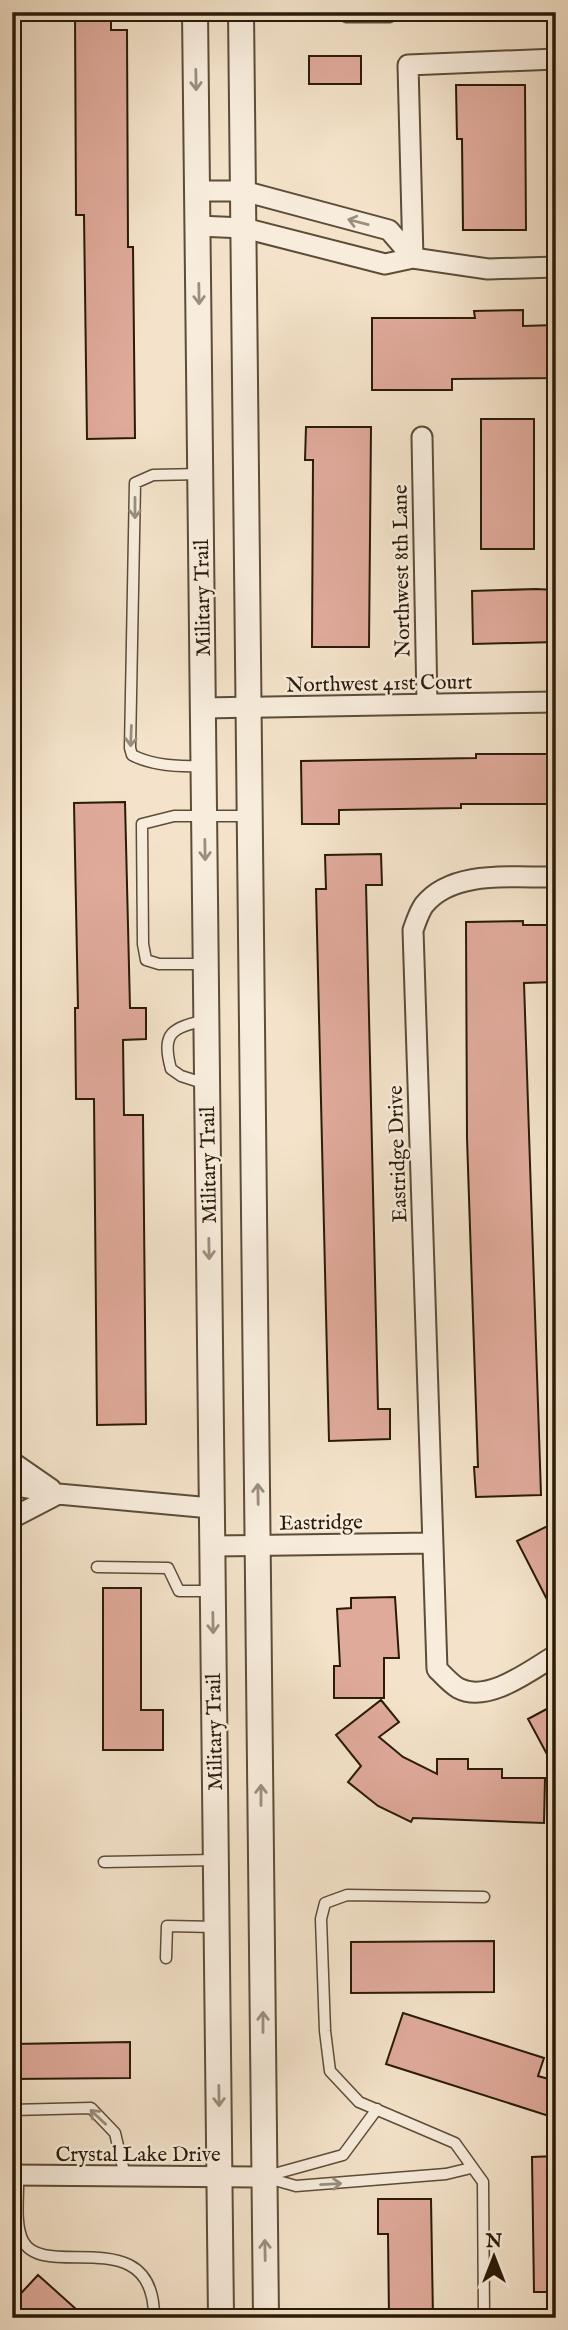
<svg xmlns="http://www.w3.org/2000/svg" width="568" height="2330" viewBox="0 0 568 2330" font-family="'IM FELL English',serif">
<rect width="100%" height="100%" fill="#f4e3ca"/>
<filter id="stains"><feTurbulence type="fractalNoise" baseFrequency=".00286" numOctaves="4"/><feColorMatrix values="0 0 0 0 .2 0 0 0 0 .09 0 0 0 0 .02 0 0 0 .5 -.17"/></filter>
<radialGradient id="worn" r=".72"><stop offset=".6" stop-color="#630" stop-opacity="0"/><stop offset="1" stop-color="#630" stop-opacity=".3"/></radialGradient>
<path fill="#e0aa9b" stroke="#2a1b09" stroke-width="2" d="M75,12H111V30H127L128,247H133L135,438L87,439L84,215H76Z
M309,56H361V84H309Z
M456,85H525L526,230H463L462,139H457Z
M523,310V326L556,325V378L452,379V390H372V318H475L474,311Z
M481,419H534V549H481Z
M306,427H371L369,647H312L313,460H305Z
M536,589L556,590V642L473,644L472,591Z
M476,754H556V804H461V808L339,810V824H302L301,761L476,758Z
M125,802L130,1008H146V1039L123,1040L124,1115H143L146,1424L97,1425L94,1099H76L75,1008H78L74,803Z
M381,854L382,885H366L378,1409H390V1439L329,1441L316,889H326L325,855Z
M523,921V925H556V982L524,983L541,1495L476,1497L474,1467H478L467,1138L466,922Z
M556,1522V1617L517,1541Z
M103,1588H141V1710H163V1750H103Z
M395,1597L399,1658H384V1698H334V1666H340L337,1609L351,1608V1598Z
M381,1700L399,1722L379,1737L403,1757L437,1774V1759H468V1769H502V1778H545L544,1823L413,1818L411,1822L378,1806L348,1782L361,1766L336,1735Z
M556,1704V1771L528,1719Z
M494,1941V1992L351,1993V1942Z
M403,2013L544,2058L538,2076L556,2081V2095L549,2116L386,2064Z
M130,2042V2078L12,2079V2044Z
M556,2156V2292H534L532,2157Z
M378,2199H431L433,2318H389L388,2234H378Z
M38,2275L86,2318H12V2303Z"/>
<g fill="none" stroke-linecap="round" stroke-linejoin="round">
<defs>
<path id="service" d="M201,474L153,475L135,483L130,748L132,755C153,766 180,767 203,766
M206,964H159L146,960L143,944L142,824L174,816H248
M206,1084L181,1076L171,1069C161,1032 172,1028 206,1020
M97,1567L168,1568L179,1591H212
M104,1862L215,1860
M166,1958L167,1926L216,1927
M12,2110L91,2108L115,2133L125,2176
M18,2175C19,2195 14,2223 23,2241C44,2282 155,2219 154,2318
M267,2176L343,2155L377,2109
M264,2177L296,2186L446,2174L471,2168
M484,2318L483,2182L455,2143L359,2102L330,2071L325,2031L321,1919L325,1903L347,1895L484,1897"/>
<path id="minor" d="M348,12H388
M198,191H243L389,230L413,258
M198,226L244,228L385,264L413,258L488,269L556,267
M413,258L408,65L556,59
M422,437L427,704
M204,708L556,702
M556,877C514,878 453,869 424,905C419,912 416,922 413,930L437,1669C443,1675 451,1684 458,1688C488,1704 531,1670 556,1655
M12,1462L51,1489
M12,1485L58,1494L211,1508
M12,1518L58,1494
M212,1546L431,1543
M12,2175L264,2177"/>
<path id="tertiary" d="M195,12L221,2318
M241,12L266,2318"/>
</defs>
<use href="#service" stroke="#5c4d39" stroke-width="13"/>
<use href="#minor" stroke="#5c4d39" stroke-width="23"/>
<use href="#tertiary" stroke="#5c4d39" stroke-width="28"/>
<use href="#service" stroke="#f8eddd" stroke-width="10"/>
<use href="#minor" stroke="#f8eddd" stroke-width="19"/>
<use href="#tertiary" stroke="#f8eddd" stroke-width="24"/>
</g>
<defs><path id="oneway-shaft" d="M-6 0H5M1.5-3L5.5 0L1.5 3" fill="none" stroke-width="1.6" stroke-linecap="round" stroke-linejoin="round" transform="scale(1.75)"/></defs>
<g stroke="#9b8e7e">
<use href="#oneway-shaft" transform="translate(196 80) rotate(89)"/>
<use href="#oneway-shaft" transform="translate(358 222) rotate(-165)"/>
<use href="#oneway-shaft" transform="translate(199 294) rotate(89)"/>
<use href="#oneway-shaft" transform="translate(135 508) rotate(90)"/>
<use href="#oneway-shaft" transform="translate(131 736) rotate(92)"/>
<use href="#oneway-shaft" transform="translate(205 850) rotate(89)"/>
<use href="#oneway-shaft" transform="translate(209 1249) rotate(89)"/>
<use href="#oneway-shaft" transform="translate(258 1494) rotate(-91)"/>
<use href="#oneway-shaft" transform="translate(213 1623) rotate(89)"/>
<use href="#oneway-shaft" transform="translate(261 1795) rotate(-90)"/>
<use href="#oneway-shaft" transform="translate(263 2022) rotate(-90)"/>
<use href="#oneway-shaft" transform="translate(219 2096) rotate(89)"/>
<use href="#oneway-shaft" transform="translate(98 2117) rotate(-137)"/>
<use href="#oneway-shaft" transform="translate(331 2184) rotate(-3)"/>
<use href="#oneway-shaft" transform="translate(265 2250) rotate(-91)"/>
</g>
<g text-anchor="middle" stroke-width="5" stroke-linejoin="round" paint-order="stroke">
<g font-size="21" fill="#2a1b09" stroke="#f8eddd">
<text transform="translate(401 571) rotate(-91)" y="7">Northwest 8th Lane</text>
<text transform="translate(202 598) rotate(-91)" y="7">Military Trail</text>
<text transform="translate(379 683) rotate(-1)" y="7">Northwest 41st Court</text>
<text transform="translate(397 1154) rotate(-92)" y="7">Eastridge Drive</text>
<text transform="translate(208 1165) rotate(-91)" y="7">Military Trail</text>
<text transform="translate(321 1522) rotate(-1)" y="7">Eastridge</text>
<text transform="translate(214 1732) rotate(-91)" y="7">Military Trail</text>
<text x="138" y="2161">Crystal Lake Drive</text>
</g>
</g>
<rect width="568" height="2330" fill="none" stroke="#f4e3ca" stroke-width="42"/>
<rect x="14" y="14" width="540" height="2302" fill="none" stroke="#2a1b09" stroke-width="3.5"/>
<rect x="21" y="21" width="526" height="2288" fill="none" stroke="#2a1b09" stroke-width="2"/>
<g transform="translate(494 2257)" stroke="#f8eddd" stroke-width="5" paint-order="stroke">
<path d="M0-5L12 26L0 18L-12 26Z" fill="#2a1b09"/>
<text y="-10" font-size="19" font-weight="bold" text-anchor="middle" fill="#2a1b09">N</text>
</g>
<rect width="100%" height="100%" filter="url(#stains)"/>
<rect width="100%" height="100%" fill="url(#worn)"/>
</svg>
